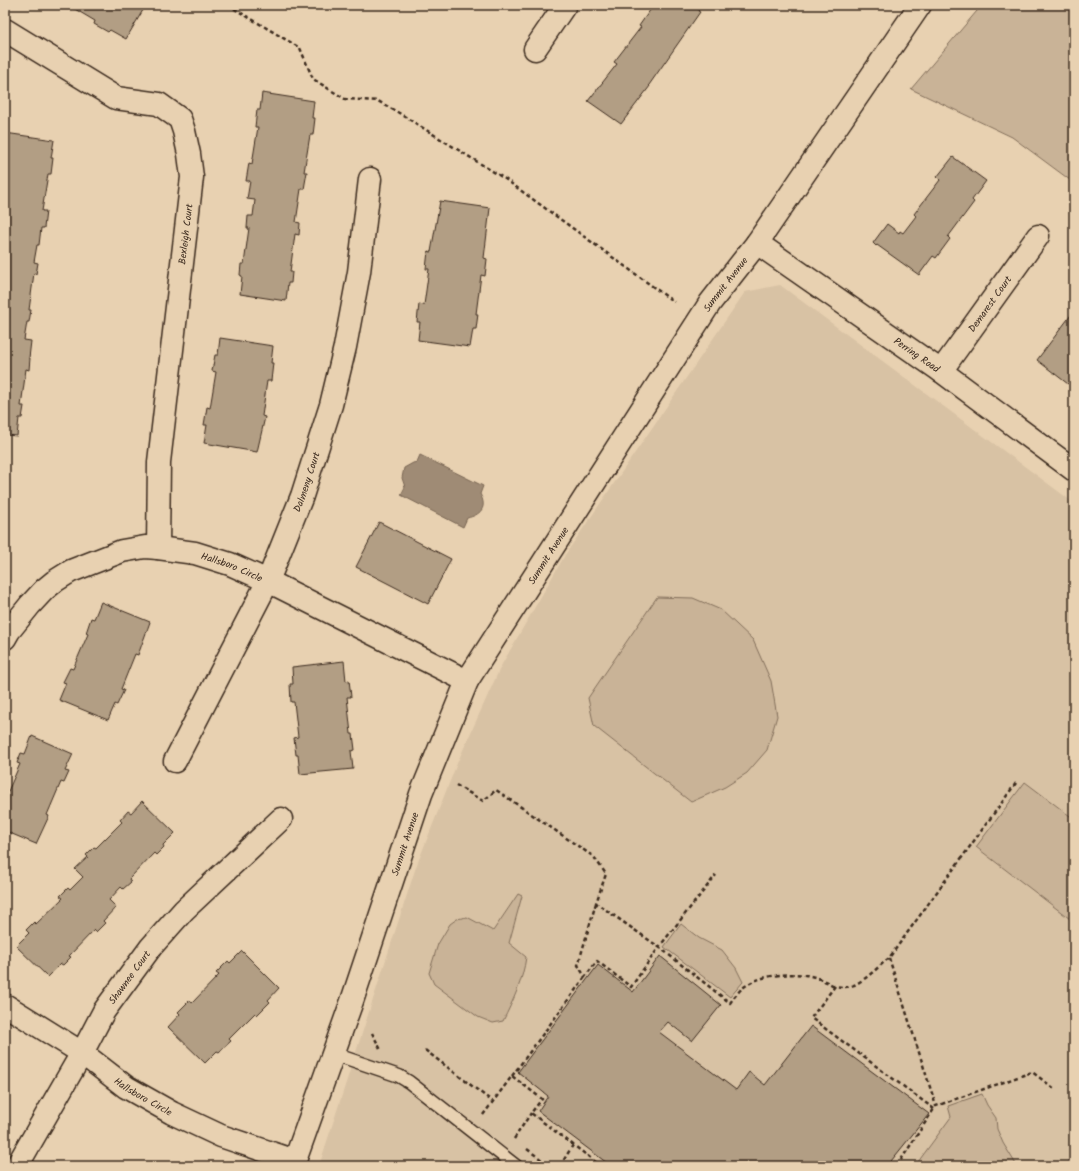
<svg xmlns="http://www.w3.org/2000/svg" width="1079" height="1171" viewBox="0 0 1079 1171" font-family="Kalam,sans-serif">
<rect width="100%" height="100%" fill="#e8d1b1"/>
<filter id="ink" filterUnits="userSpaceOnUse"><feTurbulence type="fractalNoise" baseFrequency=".025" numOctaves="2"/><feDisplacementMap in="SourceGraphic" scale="8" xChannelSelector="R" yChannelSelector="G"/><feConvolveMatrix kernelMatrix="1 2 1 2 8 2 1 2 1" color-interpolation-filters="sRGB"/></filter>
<g filter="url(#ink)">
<path fill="#d8c2a4" d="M780,285L1074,503V1166H319L416,867L458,761L501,666L565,555L745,292Z"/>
<path fill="#c9b397" stroke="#826e5a" d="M982,5H1074V183L1012,137L911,89Z
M657,597L693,598L721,610L753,640L771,681L777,716L767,750L747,773L725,787L691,802L594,726L588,698Z
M1025,782L1074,819V922L976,847Z
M518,894L522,896L509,943L526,957C523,980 513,1001 503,1021L493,1023L478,1017L434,984L429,973L438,944L450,924L457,919L467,917L493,931Z
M681,924L699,938L722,950L736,968L743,982L730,997L664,947Z
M982,1094L987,1105L996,1118L997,1129L1003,1143L1017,1166H915L951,1117L948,1106Z"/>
<path fill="#9f8b74" stroke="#776452" d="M420,455L483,486L480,494C488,508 480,515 467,518L463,527L401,495L405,487L402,478L404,468L413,463L417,462Z"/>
<path fill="#b29e84" stroke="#3b2a1e" d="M68,5H146L126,39L110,30L108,32L94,24L95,21Z
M657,5H702L698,11L700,12L649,85L650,86L621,124L588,101L617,64L614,62L641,27L639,26L653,6L655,8Z
M262,93L314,101L312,118H315L313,135H310L304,172H307L304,189H301L296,222L300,223L299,235L295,234L290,272H292L291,283H288L286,301L240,294L242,276L240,275L241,264H244L249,228H247L248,216H253L255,200L247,199L250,181H246L249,163L252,164L258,127H255L257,110H260Z
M5,133L54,140L51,158H53L51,174H48L42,211H46L44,228H41L39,245H37L34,262L38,263L36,274L34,273L29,310H31L29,322H27L24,340L31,341L29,358H30L29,370L26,369L21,406H24L22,418H19L17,436L5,435Z
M953,157L986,181L972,200L974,202L948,237L950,239L936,258L933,256L919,275L877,245L876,246L873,243L887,224L899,233L900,231L903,233L916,216L914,214L940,180L937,177Z
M440,201L490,208L484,258L487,259L485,276L481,275L476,314H478L476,329H473L470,347L418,340L420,322H417L419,304L424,305L429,269H426L428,251L431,252Z
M1074,311V376L1068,384L1037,360Z
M220,338L273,346L271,363H273L271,381H267L262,416L265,417L257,452L204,443L207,425H204L207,407L210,408L216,372L212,371L215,355H218Z
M379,522L451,559L428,604L356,567Z
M101,602L150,622L138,655L135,654L121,689L124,690L117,705L115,704L108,720L59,700L66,683L63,682L70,668L73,669L88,634L86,633L91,618L94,619Z
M344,661L346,681L349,680L351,697H347L351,734H353L355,750L351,751L353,769L300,774L298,755H296L294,738L298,737L294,702H291L290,684H293L292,667Z
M32,736L73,754L65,771L69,772L64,783L61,782L47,815L49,816L36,844L5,831V798L20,764L17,763L21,753L25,754Z
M142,801L175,833L163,845L164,847L156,855L154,853L129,879L131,882L123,889L121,887L109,900L116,907L103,921L105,923L96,932L94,930L69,956L71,957L63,965L61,964L48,977L16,946L29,933L26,930L34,922L36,924L63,898L60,896L68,888L70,890L83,877L75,869L88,857L86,855L94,847L96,848L122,822L120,820L128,811L131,813Z
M242,951L279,988L268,1000L270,1002L257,1015L255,1013L229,1039L231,1041L219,1052L217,1051L205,1063L168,1027L180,1014L178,1012L190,1000L192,1003L219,975L216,973L228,961L230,963Z
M660,956L721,1005L692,1041L668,1022L659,1032L736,1090L749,1072L765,1085L811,1026L929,1114L887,1166H611L538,1111L548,1096L518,1072L598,965L633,992Z"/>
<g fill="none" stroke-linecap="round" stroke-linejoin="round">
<defs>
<path id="lane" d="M334,1054L399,1076L409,1082L516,1166"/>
<g id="street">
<path d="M5,30L116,98L159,104L180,119L184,131L189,154L192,177L159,462L158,548"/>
<path d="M535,49L565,5"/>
<path id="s1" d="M757,243L941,371L1074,470"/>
<path id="s2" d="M941,371L1038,236"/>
<path id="s3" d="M5,638L9,631L30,605L44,590L55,581L71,571L122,551L145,547L158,548L195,553L230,564L268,581L467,681"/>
<path id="s4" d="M175,761L268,581L302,496L331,405L345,347L359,272L370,179"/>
<path id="s5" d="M5,1005L82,1053L126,1087L172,1113L221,1136L295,1161"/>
<path id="s6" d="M17,1166L82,1053L104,1011L151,947L184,910L281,819"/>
</g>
<g id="secondary">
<path id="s7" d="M293,1166L352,1001L421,794L467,681L710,303L757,243L920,5"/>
</g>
</defs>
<use href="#lane" stroke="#3b2a1e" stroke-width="15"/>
<use href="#street" stroke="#3b2a1e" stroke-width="25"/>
<use href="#secondary" stroke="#3b2a1e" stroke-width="25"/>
<path stroke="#3b2a1e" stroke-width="2.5" stroke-dasharray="4 3" stroke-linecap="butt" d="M228,5L300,48L313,79L345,99L378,101L399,113L505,179L674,302
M456,785L483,801L496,790L594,857L606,874L596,903L659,947L716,875
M596,903L578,965L585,977L597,961L631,987L659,947L730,1003C735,996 740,989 747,985C761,975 789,973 805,975C816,976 826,982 835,986
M889,958L936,1106L1032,1072L1055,1089
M372,1033L381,1050
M425,1050L493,1102
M512,1076L585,977
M934,1109L811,1018L835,986C841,987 848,988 854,985C867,979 878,967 889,958L1016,783
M483,1115L512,1076L542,1099L531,1113L601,1166
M514,1139L531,1113
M527,1149L550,1166
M560,1166L573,1145
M897,1166L934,1109"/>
<use href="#lane" stroke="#e8d1b1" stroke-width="12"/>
<use href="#street" stroke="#e8d1b1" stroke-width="22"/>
<use href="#secondary" stroke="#e8d1b1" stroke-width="22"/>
</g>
</g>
<g text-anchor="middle" stroke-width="3.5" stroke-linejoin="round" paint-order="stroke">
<g font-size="10" fill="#3b2a1e" stroke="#e8d1b1">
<text transform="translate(185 234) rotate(-83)" y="4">Bexleigh Court</text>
<text dy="4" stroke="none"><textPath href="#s7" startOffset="989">Summit Avenue</textPath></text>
<text dy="4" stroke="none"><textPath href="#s2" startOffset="83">Demarest Court</textPath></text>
<text dy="4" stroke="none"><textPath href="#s1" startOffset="195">Perring Road</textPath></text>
<text dy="4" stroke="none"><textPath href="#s4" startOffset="309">Dalmeny Court</textPath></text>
<text dy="4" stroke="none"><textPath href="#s7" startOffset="665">Summit Avenue</textPath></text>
<text dy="4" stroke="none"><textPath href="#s3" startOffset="263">Hallsboro Circle</textPath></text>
<text dy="4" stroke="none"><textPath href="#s7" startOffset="341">Summit Avenue</textPath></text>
<text dy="4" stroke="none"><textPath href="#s6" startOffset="220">Shawnee Court</textPath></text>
<text dy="4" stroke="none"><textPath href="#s5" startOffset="166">Hallsboro Circle</textPath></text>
</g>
</g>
<rect width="1079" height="1171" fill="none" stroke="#e8d1b1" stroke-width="20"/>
<rect x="10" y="10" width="1059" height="1151" fill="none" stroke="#3b2a1e" stroke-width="1.5" filter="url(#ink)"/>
</svg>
